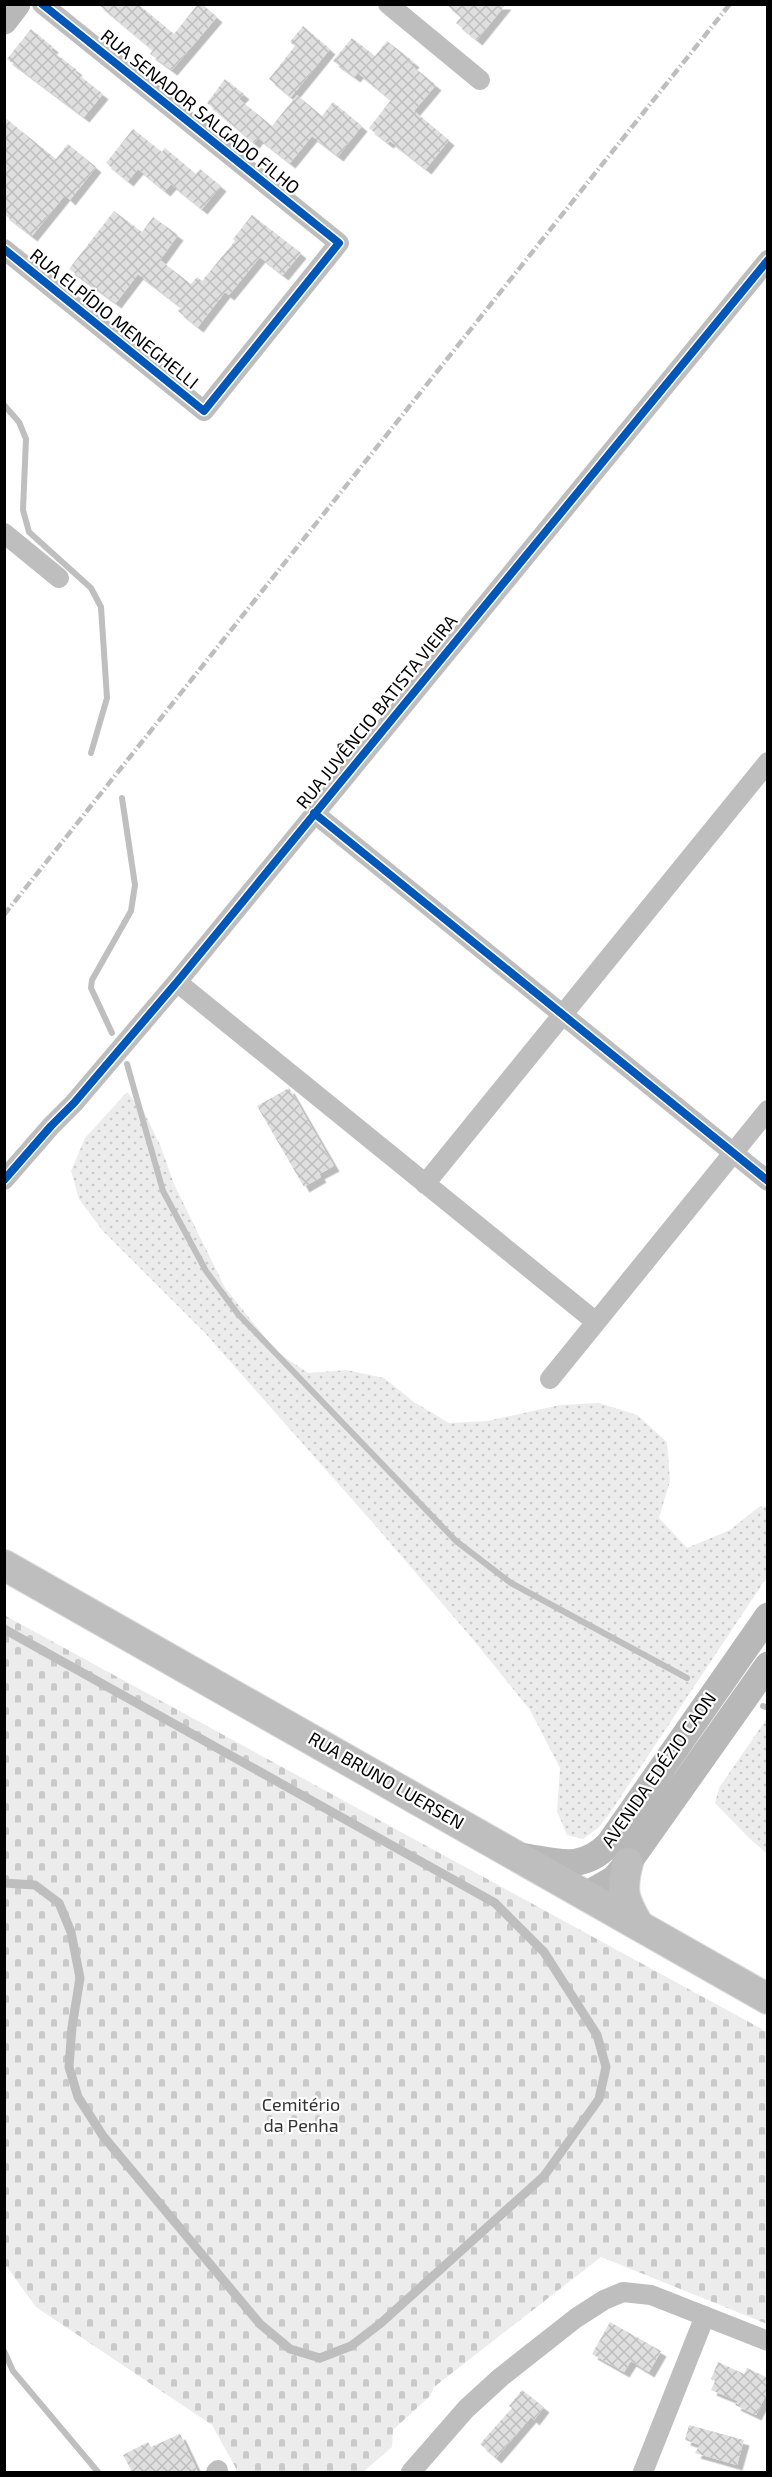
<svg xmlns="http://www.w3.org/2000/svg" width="772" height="2477" viewBox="0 0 772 2477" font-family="'Exo 2',sans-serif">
<defs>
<pattern id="grass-dots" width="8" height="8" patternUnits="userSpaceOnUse" patternTransform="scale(1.5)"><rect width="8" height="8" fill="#ececec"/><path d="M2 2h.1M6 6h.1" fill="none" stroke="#c9c9c9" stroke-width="1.8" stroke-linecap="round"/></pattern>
<pattern id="cemetery-stones" width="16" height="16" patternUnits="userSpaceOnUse" patternTransform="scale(1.5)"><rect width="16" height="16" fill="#ececec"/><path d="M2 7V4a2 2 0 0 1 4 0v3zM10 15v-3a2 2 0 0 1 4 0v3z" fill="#c9c9c9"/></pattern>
<pattern id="building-cross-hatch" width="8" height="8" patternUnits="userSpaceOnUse" patternTransform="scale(1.5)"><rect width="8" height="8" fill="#dfdfdf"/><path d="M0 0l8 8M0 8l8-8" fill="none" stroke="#bebebe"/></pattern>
<filter id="shadow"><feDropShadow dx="5.5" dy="5.5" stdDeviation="0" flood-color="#0004"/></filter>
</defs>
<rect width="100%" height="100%" fill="#fff"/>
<path fill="url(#grass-dots)" d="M127,1092L144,1112L161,1147L174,1184L225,1288L276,1351L308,1373L347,1370L384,1378L414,1402L449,1423L487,1421L560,1405L599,1403L637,1415L667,1442L670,1481L659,1518L687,1548L730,1530L760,1506L767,1507V1577L610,1813L598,1828L583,1839L567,1835L557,1811L560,1768L530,1710L471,1637L373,1523L205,1333L102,1230L79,1199L71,1171L85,1138Z
M767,1718L768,1854H767L749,1838L715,1803L719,1788Z"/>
<path fill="url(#cemetery-stones)" d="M4,1615L767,2032V2324L601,2257L434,2387L430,2396L393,2430L392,2447L363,2472H238L212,2425L36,2307L4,2263Z"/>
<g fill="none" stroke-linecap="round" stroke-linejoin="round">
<path stroke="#bfbfbf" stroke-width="6" d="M4,405L19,422L26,439L23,510L29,532L91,588L101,607L107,698L91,753
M112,1033L91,988L92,980L131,911L135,885L122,798
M127,1064L163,1191L206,1271L238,1314L456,1541L511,1583L687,1678
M763,1706L768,1708
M4,2351L13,2371L98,2472"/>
</g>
<path fill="url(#building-cross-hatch)" filter="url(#shadow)" d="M98,4L139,5L174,34L198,4H202L217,17L172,70L150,54L153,50Z
M446,4H506L477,40L456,23L461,17Z
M303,26L330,49L291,97L269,79L295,46L290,42Z
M31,29L53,47L51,50L77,70L75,72L103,94L84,117L7,59Z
M352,38L375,56L387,41L414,62L411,65L436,85L414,111L449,140L426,169L390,141L388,143L369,128L391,100L358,73L355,77L333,61Z
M225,79L244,94L239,99L272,126L297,95L322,116L333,102L362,126L338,156L312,136L290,163L258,138L254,143L207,103Z
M4,117L56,159L68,144L96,167L70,200L65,195L32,236L4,214Z
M133,129L162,152L165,148L196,174L200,169L221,186L202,209L171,184L165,191L138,169L128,181L106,163Z
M114,211L142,232L153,217L178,235L160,260L191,284L197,277L202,281L235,241L233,239L252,215L301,253L283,275L260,257L229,295L225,292L198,327L178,311L181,307L138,274L116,303L69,269Z
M289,1088L334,1166L319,1174L321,1177L304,1187L257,1106Z
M610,2322L661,2351L649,2372L631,2361L624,2372L592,2354Z
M718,2362L744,2374L747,2368L768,2378V2391L756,2415L735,2405L738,2401L711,2390L715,2381L711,2379Z
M522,2390L544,2407L534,2420L531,2417L496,2458L480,2444L512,2408L509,2406Z
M689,2425L744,2440L737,2465L695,2453L700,2445L685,2440Z
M180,2434L198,2472H132L123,2455L148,2442L151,2447Z"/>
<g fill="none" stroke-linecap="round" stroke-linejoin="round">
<defs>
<path id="primary" d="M4,1565L768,1999
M628,1863C621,1890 623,1899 638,1924"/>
</defs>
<use href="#primary" stroke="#dbdbdb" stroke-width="32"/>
<path stroke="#bebebe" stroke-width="9" d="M4,1629L495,1903L544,1952L597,2035L606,2067L599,2099L544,2176L381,2323L351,2346L320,2358L290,2349L260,2324L103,2136L78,2097L69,2067L72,2027L80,1978L71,1932L59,1903L35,1885L4,1883"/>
<path stroke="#bebebe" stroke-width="20" d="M388,4L480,80
M4,249L204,411L339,243L42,4
M4,533L59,578
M314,813L768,1181
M177,982L596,1322
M4,1180L51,1126L74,1103L177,982L768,260
M425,1184L768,762
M550,1379L768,1110
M216,2472L218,2470
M411,2472L466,2409L501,2377L576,2318L604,2300L623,2292L651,2295L768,2341
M643,2472L705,2316"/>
<path stroke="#b8b8b8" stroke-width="27" d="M4,21L17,4
M520,1856C556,1861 581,1873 609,1844L768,1616
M586,1895L614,1879L628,1863L768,1665"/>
<use href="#primary" stroke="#bebebe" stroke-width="30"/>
<path stroke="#bebebe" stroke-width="4.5" stroke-dasharray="9 3 1.5 3" stroke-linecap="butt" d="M4,915L730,4"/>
<defs>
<path id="cycleway" d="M4,249L204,411L339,243L42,4
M314,813L768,1181
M4,1180L51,1126L74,1103L177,982L768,260"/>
</defs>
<use href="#cycleway" stroke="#fff" stroke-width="11"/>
<use href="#cycleway" stroke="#0057b8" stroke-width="8"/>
</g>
<g text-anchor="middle" stroke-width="4.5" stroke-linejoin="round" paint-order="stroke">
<g font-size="18" fill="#000" stroke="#fff">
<text transform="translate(200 112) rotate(39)" y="6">RUA SENADOR SALGADO FILHO</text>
<text transform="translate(114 319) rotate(39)" y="6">RUA ELPÍDIO MENEGHELLI</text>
<text transform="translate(377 712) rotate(-51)" y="6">RUA JUVÊNCIO BATISTA VIEIRA</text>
<text transform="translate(659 1770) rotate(-55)" y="6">AVENIDA EDÉZIO CAON</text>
<text transform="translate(386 1781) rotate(30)" y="6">RUA BRUNO LUERSEN</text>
</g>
<g font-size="18" fill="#333" stroke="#fff">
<text x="301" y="2111">Cemitério<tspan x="301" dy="21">da Penha</tspan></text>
</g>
</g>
<rect width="772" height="2477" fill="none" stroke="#000000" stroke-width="12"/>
</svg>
